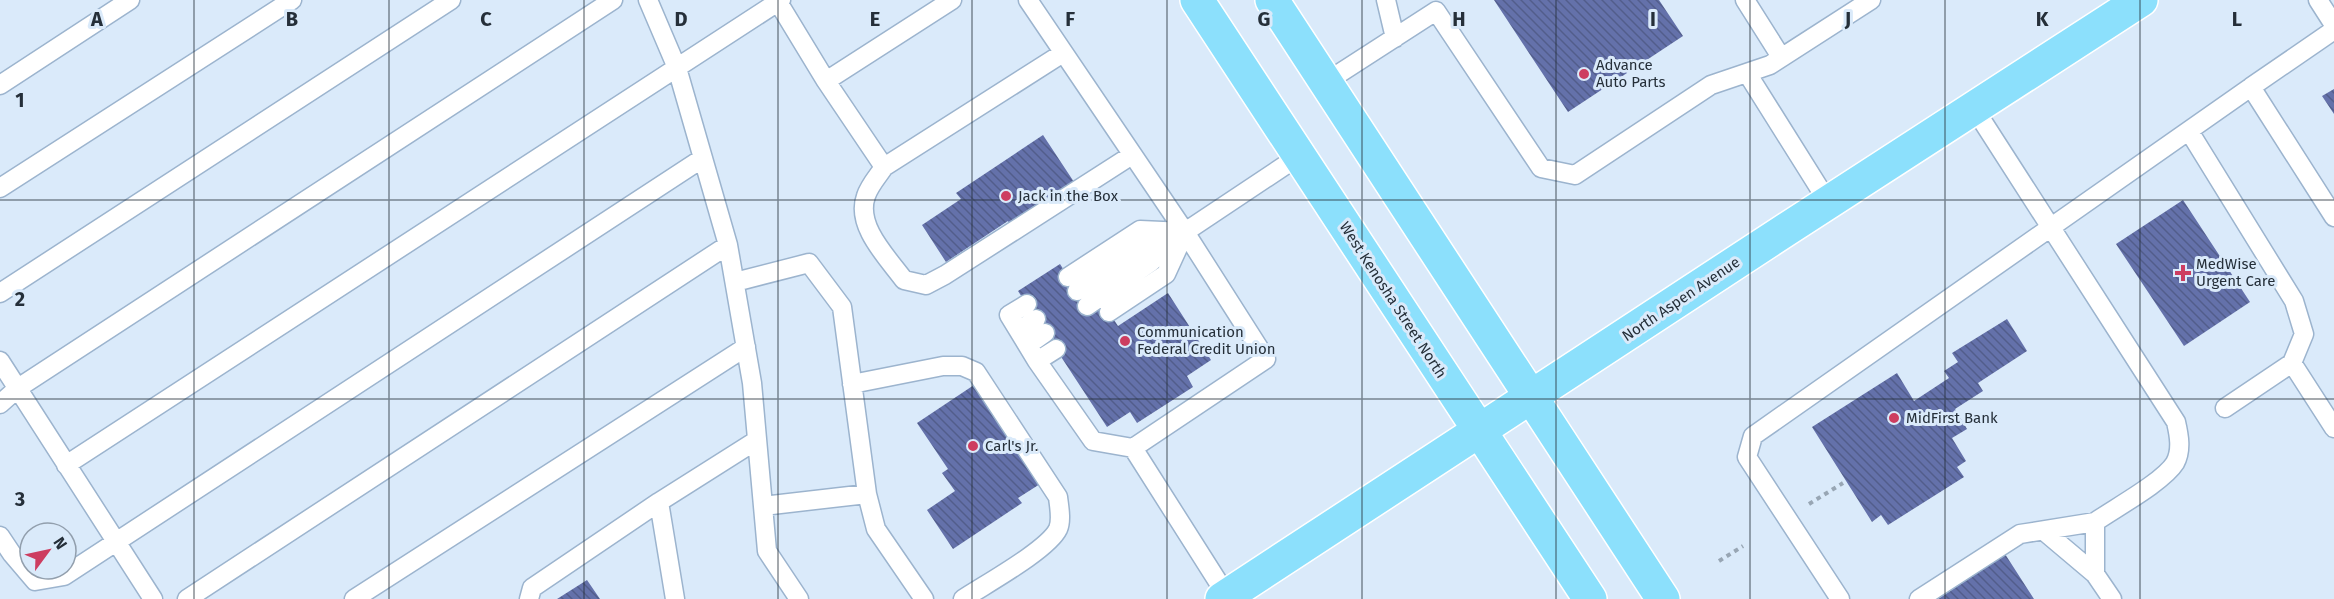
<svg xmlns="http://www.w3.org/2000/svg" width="2334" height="599" viewBox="0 0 2334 599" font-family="'Fira Sans',sans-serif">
<defs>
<pattern id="building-back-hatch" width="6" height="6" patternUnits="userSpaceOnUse" patternTransform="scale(1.5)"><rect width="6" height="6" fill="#6471aa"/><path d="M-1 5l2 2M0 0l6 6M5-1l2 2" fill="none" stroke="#525d8b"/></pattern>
</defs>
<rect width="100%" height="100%" fill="#daeafa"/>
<path fill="url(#building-back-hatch)" d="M1494,0H1659L1683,36L1568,112Z
M2334,89V114L2322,96Z
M1043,135L1074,182L1010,225L1008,221L946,262L922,225L961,199L956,193Z
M2183,200L2250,302L2184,346L2116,244Z
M1060,264L1087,306L1099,297L1118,326L1168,293L1211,360L1187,376L1193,387L1137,423L1130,412L1107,427L1018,291Z
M2007,319L2027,351L1978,383L1983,391L1955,409L1967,429L1952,438L1966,461L1957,467L1964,477L1888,525L1881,515L1872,522L1812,427L1897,373L1914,401L1949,378L1944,371L1958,362L1952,353Z
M974,385L1040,484L1018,498L1022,503L953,549L927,510L955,491L942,473L948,469L917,423Z
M2005,554L2034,599H1938Z
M587,580L600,599H557Z"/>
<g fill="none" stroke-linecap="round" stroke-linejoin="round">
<defs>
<path id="service" d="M648,0L677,68L728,245L752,383L767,551L799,599
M1028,0L1185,232L1266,359L1133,448L1227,596
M1386,0L1395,38
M1745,0L1781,57
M2318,0L2334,25
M778,2L826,81L952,0
M2334,30L2251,87L2334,217
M1747,73L1828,202
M826,81L884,167L1063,53
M1326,82L1436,11L1541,168L1575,175L1711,85L1770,65L1871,0
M0,85L130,0
M1974,108L2176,422C2179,435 2182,450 2175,463C2163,482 2115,508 2095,522V574L2112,599
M2189,131L2294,301L2304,334L2292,363L2225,408
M884,167C878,176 869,186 866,196C855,226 888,258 904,280L926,285L945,275L1132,155
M0,188L292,0
M1068,277L1140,230L1185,232
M735,282L809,263L842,307L867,494L876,529L924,599
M1077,291L1144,246L1175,236
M0,293L451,0
M1027,304L1009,315L1037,361L1093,441L1133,448
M1087,306L1151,262L1185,232L1299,156
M1109,312L1166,274L1182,239
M1019,331L1036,319
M1028,345L1045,333
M0,361L153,599
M1037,361L1056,349
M2292,363L2334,428
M852,384L943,366H962L976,372L1058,497C1059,506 1062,520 1058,529C1048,550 984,585 963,599
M0,404L18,388L613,0
M66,465L781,0
M763,506L867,494
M2044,531L2095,574
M0,536L12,554L35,581L64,576L703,158
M187,599L728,245
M354,599L746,347
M529,599L532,588L659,502
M675,599L659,502L757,440
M1840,599L1747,457L1753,436L2251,87
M1919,599L2020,534L2095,522"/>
<path id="primary" d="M1197,0L1590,599
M1272,0L1663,599
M1222,599L1787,229L2141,0"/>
</defs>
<use href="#service" stroke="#9cb4ce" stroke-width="21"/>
<use href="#primary" stroke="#fff" stroke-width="36"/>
<path stroke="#98a6b4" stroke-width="4" stroke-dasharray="4.5 4.5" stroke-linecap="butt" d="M1809,504L1843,483
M1719,561L1743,546"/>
<use href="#service" stroke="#fff" stroke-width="18"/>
<use href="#primary" stroke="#8ce0fc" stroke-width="33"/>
</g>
<path fill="none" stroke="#252f39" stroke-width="1.5" stroke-opacity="0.55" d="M194,0V599M389,0V599M584,0V599M778,0V599M972,0V599M1167,0V599M1362,0V599M1556,0V599M1750,0V599M1945,0V599M2140,0V599M0,200H2334M0,399H2334"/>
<g fill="#cd3d60" stroke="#daeafa" stroke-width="2">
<circle cx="1584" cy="74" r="6"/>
<circle cx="1006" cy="196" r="6"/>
<path d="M2180 264h6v6h6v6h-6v6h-6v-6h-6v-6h6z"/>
<circle cx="1125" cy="341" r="6"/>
<circle cx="1894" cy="418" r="6"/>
<circle cx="973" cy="446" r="6"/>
</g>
<g text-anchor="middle" stroke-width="6" stroke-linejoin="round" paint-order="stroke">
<g font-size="15" fill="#252f39" stroke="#daeafa" text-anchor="start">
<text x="1596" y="70">Advance<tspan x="1596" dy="17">Auto Parts</tspan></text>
<text x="1018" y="201">Jack in the Box</text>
<text x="2196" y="269">MedWise<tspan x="2196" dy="17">Urgent Care</tspan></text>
<text x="1137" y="337">Communication<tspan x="1137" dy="17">Federal Credit Union</tspan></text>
<text x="1906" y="423">MidFirst Bank</text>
<text x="985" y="451">Carl's Jr.</text>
</g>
<g font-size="15" fill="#252f39" stroke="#daeafa">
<text transform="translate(1681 299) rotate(-34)" y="5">North Aspen Avenue</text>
<text transform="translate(1393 300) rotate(57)" y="5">West Kenosha Street North</text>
</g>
</g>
<g font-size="20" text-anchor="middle" font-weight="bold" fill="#252f39" stroke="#daeafa" stroke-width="6" stroke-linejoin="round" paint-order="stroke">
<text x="97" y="26">A</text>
<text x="292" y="26">B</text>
<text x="486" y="26">C</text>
<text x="681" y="26">D</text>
<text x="875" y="26">E</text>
<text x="1070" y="26">F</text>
<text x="1264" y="26">G</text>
<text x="1459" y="26">H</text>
<text x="1653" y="26">I</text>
<text x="1848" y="26">J</text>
<text x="2042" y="26">K</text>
<text x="2237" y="26">L</text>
<text x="20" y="107">1</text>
<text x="20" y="306">2</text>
<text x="20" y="506">3</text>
</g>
<g transform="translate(48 551) rotate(57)"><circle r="28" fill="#daeafa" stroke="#929fad" stroke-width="1.5"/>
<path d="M0-4.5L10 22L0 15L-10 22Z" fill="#cd3d60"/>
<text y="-9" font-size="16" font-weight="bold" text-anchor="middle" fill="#252f39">N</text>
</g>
</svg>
